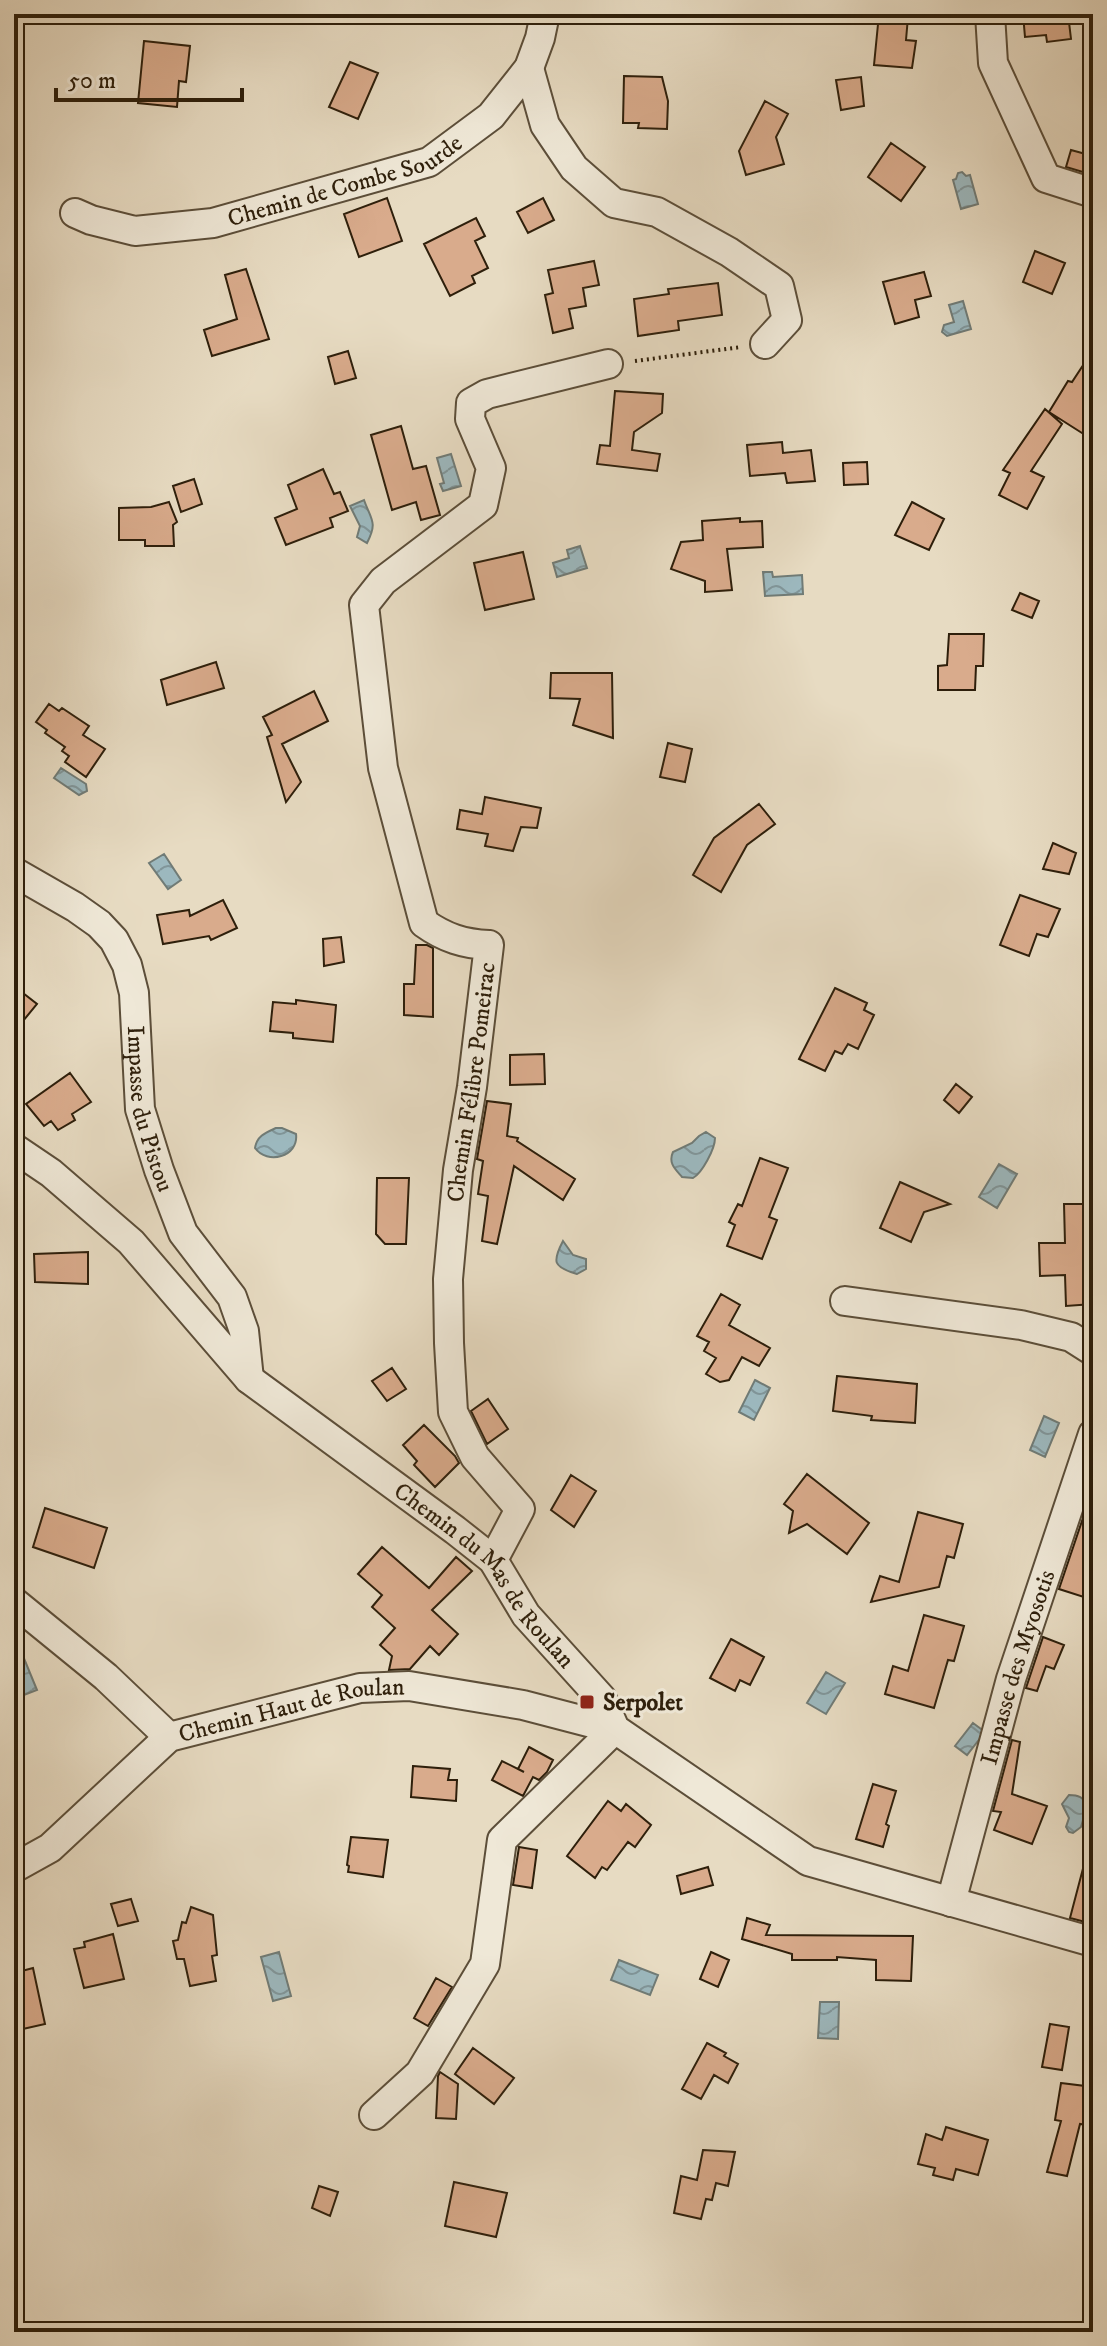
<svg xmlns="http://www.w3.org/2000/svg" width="1107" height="2346" viewBox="0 0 1107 2346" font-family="'IM FELL DW Pica',serif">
<defs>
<pattern id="water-waves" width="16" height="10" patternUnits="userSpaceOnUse" patternTransform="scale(2)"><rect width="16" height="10" fill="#9cb8be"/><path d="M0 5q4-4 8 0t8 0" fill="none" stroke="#809599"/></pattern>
</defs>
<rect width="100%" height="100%" fill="#e7dbc2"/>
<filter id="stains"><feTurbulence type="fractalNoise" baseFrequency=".0025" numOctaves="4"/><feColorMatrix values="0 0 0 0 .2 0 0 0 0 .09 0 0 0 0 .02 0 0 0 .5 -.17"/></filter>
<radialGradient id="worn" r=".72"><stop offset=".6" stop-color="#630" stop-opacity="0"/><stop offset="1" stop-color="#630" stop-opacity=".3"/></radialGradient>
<path fill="url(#water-waves)" stroke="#707b76" stroke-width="2" d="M962,172L966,176L970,175L978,204L961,209L953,180L956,179L958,173Z
M963,301L971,329L947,336L942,332L944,325L954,322L949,305Z
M451,454L461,486L443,491L440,484L444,483L437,458Z
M364,500C371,520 378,522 367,543L357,537L360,526L350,506Z
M580,546L587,568L557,577L553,563L569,558L567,550Z
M763,572H772L773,577L802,575L803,594L765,596Z
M61,768L86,784L87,791L79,795L54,778Z
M164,854L181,880L168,889L149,863Z
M276,1128H282L296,1134C299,1157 267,1165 255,1148C257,1136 265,1133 276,1128Z
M706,1132L715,1138C715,1149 702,1173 693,1178L682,1177C675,1169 668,1163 673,1152L692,1143L699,1136Z
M999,1164L1017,1174L997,1208L979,1197Z
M563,1241L573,1255L586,1259V1269L577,1274C553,1267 552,1262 563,1241Z
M755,1380L770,1388L754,1420L739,1412Z
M1044,1416L1059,1423L1045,1457L1030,1450Z
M23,1656L37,1690L24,1695L14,1672V1660Z
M826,1672L845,1683L826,1714L807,1703Z
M973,1723L985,1732L967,1755L955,1746Z
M1069,1795C1078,1795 1084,1797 1087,1806L1081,1827L1073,1833L1069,1832L1066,1827L1069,1818L1062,1804Z
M279,1952L291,1996L273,2001L261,1957Z
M619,1960L658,1975L650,1995L611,1980Z
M820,2002H839L838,2039L818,2038Z"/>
<path fill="#d9ab8c" stroke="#2e1f0b" stroke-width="2" d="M879,14L908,17L906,40L916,41L912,68L874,65Z
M1023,14H1068L1071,39L1047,42L1046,35L1025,37Z
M144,41L190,46L186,82L179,81L177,107L138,103Z
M350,62L378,73L358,119L329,107Z
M624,76L662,77L668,101L667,129L638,128L639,123H623Z
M861,77L864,106L841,110L836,80Z
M765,101L788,114L776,137L784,164L746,175L739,151Z
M891,143L925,167L901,201L868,177Z
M1071,150L1093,156V175L1066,167Z
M387,198L402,241L359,257L344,214Z
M543,198L554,220L528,233L517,212Z
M476,218L485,236L475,241L488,268L472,276L475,283L450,296L424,244Z
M1035,251L1065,263L1052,294L1023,282Z
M594,261L599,285L583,288L586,306L569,309L573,328L553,333L545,295L553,293L548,270Z
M246,269L269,339L212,356L204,330L237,319L225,275Z
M924,272L931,296L915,300L919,317L895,324L883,282Z
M718,283L722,315L678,321L679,330L638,336L634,299L669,294L668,289Z
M1093,350V440L1049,412L1068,381L1072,382Z
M348,351L356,378L335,384L328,357Z
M615,391L663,394L662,413L634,432L632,450L660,454L657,471L597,464L600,445L610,446Z
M1045,409L1062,424L1031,471L1044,477L1027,509L999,495L1010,473L1003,470Z
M401,426L413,469L426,466L440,515L421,520L416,502L392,510L371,435Z
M782,442L783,453L811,450L815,481L787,483L785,473L750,476L747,445Z
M867,462L868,484L844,485L843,463Z
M323,469L334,494L340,492L348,511L330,518L333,527L286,545L275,518L297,509L288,485Z
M194,479L202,504L181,512L173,486Z
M169,502L177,522L173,525L174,546H145V540H119V508L151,507Z
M912,502L944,519L929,550L895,535Z
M740,518V522L762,521L763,547L727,549L732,590L705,592V581L671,569L681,542L703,540L702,521Z
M523,552L534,599L485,610L474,563Z
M1020,593L1039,601L1032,618L1012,610Z
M949,634H984L983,666H976L975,690H938V666L947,665Z
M216,662L224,688L167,705L161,680Z
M551,673H612L613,738L573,725L580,699L550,698Z
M314,691L328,721L282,744L301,782L286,802L267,737L272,735L263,717Z
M49,704L59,711L62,708L89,726L83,735L105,749L86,777L65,762L69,756L62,751L65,747L45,733L47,730L36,722Z
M668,743L692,749L685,782L660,777Z
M485,797L541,808L537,828L521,827L513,851L485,846L488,834L457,829L460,810L482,814Z
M759,804L775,824L747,845L721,892L693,875L714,838Z
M1053,843L1076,853L1069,874L1043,869Z
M1020,895L1060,909L1048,937L1037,934L1029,956L1000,945Z
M223,900L237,928L211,940L209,936L163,944L157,915L189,910L190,916Z
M341,937L344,962L324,966L323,939Z
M416,945H427L433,948V1017L404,1015V984H414Z
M14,986L37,1004L14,1032Z
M835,988L867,1003L864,1010L874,1015L858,1049L848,1044L842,1054L835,1051L825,1071L799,1059Z
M296,1000L336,1005L333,1042L293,1038V1033L270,1031L273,1002L296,1004Z
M544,1054L545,1084L510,1085V1055Z
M70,1073L91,1102L72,1114L75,1120L58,1130L51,1121L44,1126L26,1104Z
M956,1084L972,1097L959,1113L944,1100Z
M487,1101L511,1104L507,1136L518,1138L517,1141L575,1179L563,1200L514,1166L497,1244L482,1241L488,1196L478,1194L483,1161L477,1159Z
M760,1158L788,1168L769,1217L777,1220L762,1259L727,1246L735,1225L729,1222L738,1204L742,1206Z
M377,1178H409L406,1244H385L376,1234Z
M900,1182L950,1204L924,1212L911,1242L880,1228Z
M1064,1204H1093V1304L1066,1306L1065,1275L1040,1276L1039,1243H1065Z
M88,1252V1284L35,1282L34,1254Z
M721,1294L740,1305L729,1325L770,1348L759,1366L742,1357L729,1380L720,1382L706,1374L716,1358L704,1351L709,1342L697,1336Z
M392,1368L406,1389L387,1401L372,1381Z
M837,1376L917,1384L915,1423L871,1420L872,1416L833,1411Z
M488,1399L508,1429L487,1444L471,1411Z
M424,1425L455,1456L459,1463L435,1487L414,1465L417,1461L403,1445Z
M807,1474L869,1523L847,1554L807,1524L789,1533L793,1511L784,1504Z
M571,1475L596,1491L574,1527L551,1510Z
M45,1508L107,1528L94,1568L33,1547Z
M918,1512L963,1524L954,1558L947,1556L939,1587L871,1602L880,1576L899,1582Z
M1083,1518L1093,1522V1600L1059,1589Z
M382,1547L429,1588L456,1557L472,1571L432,1610L458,1634L439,1655L430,1646L410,1669L389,1670L392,1656L380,1645L395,1628L372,1607L382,1595L358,1574Z
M924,1615L964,1626L954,1661L948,1660L934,1708L885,1694L893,1666L908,1671Z
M1043,1637L1064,1645L1054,1669L1046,1666L1037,1691L1026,1688Z
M731,1639L764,1657L750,1685L740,1680L735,1691L710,1678Z
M1012,1740L1020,1742L1012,1794L1047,1806L1032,1844L994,1830L1001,1812L993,1811Z
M529,1747L553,1760L547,1772L539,1780L533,1777L523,1796L492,1780L502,1761L524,1772L518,1769Z
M413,1766L450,1769L448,1780H457L456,1801L411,1797Z
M873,1784L896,1791L886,1824L889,1826L883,1847L856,1839Z
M608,1801L621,1811L626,1804L651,1825L635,1847L628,1842L607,1870L602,1867L595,1878L567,1856Z
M351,1837L388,1840L383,1877L348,1872L349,1866L347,1865Z
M519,1847L537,1850L532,1888L513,1885Z
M1086,1857L1093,1858V1924L1070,1918Z
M708,1867L713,1885L681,1894L677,1876Z
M131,1899L138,1921L118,1926L111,1904Z
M191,1907L213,1915L217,1955L212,1956L216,1981L190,1986L184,1959H177L173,1941L178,1940L182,1922L186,1923Z
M747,1918L770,1925L766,1935L913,1936L911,1981L876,1980V1960L837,1957V1960H792V1954L742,1939Z
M113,1934L124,1979L84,1988L74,1949L85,1947L84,1942Z
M711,1952L729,1960L718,1987L700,1979Z
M33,1968L45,2024L14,2031V1973Z
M436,1978L452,1987L428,2026L414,2018Z
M1050,2024L1069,2027L1062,2070L1042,2067Z
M707,2043L726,2053L724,2056L738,2064L728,2083L714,2075L701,2099L682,2089Z
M473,2048L514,2078L494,2104L455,2074Z
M440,2072L458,2084L456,2119L436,2118L438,2076Z
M1061,2083L1093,2087V2126L1080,2124L1067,2176L1047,2172L1061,2121L1055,2120Z
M946,2127L988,2140L978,2175L956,2169L953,2180L933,2175L935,2168L918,2164L926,2134L942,2140Z
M703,2150L735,2152L728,2186L716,2183L712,2200L706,2199L701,2219L674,2213L681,2176L697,2180Z
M454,2182L507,2193L496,2237L445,2226Z
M319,2186L338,2192L330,2216L312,2208Z"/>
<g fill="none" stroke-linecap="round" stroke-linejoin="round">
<defs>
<g id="minor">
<path d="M990,14L993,63L1046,178L1093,193"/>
<path d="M529,68L545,125L574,168L614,203L657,212L729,252L779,286L787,320L765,344"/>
<path id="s1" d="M75,213L91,220L135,231L213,223L429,162L491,116L529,68L540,38L545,14"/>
<path id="s2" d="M14,872L75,907L99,924L114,940L127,965L134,993L140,1109L159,1170L183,1233L232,1297L244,1331L249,1379"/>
<path id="s3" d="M14,1148L51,1173L131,1242L249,1379L455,1530L493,1560L526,1615L602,1699L615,1729L808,1861L1093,1942"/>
<path d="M845,1301L1021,1325L1071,1337L1093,1351"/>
<path id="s4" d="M493,1560L520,1509L475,1457L453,1412L449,1343L448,1279L458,1170L472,1087L489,945C464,944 445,938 424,923L383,768L364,605L383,581L483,505L491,468L470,419L471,403L487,394L608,364"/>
<path d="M14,1602L106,1677L169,1737"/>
<path id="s5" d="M14,1868L50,1848L169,1737L360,1688L409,1686L523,1705L615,1729"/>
<path id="s6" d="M951,1902L1011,1679L1093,1434"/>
<path d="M374,2115L420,2073L485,1964L502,1840L615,1729"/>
</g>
</defs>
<use href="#minor" stroke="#5c4e39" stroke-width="32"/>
<path stroke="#2e1f0b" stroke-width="4" stroke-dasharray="2 4" stroke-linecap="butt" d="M635,361L741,347"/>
<use href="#minor" stroke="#efe8d7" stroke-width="28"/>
</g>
<rect fill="#8f2418" stroke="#efe8d7" stroke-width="3" x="579" y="1694" width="16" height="16" rx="4"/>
<g text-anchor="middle" stroke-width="6" stroke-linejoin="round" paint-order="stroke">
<g font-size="24" fill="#2e1f0b" stroke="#efe8d7">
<text dy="8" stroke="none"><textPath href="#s1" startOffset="280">Chemin de Combe Sourde</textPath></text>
<text dy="8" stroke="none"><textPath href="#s4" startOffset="508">Chemin Félibre Pomeirac</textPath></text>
<text dy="8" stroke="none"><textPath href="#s2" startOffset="296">Impasse du Pistou</textPath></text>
<text dy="8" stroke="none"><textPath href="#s3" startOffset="640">Chemin du Mas de Roulan</textPath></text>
<text dy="8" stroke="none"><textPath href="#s6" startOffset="244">Impasse des Myosotis</textPath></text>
<text dy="8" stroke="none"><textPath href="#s5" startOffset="330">Chemin Haut de Roulan</textPath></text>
</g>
<g font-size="24" font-weight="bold" fill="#2e1f0b" stroke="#efe8d7" text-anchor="start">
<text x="603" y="1710">Serpolet</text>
</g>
</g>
<rect width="1107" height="2346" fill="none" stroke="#e7dbc2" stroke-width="48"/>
<rect x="16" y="16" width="1075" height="2314" fill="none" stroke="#2e1f0b" stroke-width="4"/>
<rect x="24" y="24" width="1059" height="2298" fill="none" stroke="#2e1f0b" stroke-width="2"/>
<path d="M56 88v12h186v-12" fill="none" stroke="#2e1f0b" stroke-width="4"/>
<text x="68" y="88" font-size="24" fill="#2e1f0b" stroke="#efe8d7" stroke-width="6" paint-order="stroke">50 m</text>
<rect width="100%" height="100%" filter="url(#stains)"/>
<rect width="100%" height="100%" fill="url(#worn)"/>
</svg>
